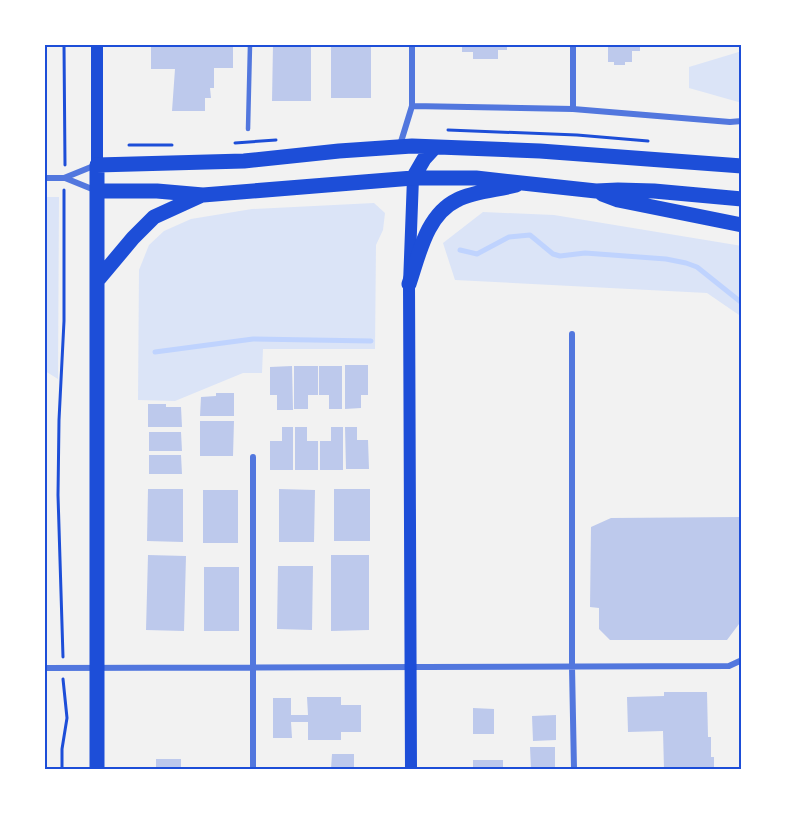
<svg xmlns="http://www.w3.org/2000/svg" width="787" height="814" viewBox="0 0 787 814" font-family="Lato,sans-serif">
<rect width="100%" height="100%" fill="#f2f2f2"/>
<path fill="#dbe4f7" d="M742,51V103L689,88V67Z
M45,197H59L58,379L45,371Z
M374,203L385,213L383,230L376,245L375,349H263L262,373H243L175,401L138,400L139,270L149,245L164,231L191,219L252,209Z
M483,212L554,215L742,246V317L707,293L455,280L443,243Z"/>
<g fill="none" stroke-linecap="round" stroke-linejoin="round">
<path stroke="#bfd3fe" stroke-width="5" d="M460,250L477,254L509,237L530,235L553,254L560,256L585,253L666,259L686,263L697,267L742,303
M155,352L253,339L371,341"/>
</g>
<path fill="#bdc9ec" d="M151,45H233V68H214V88H210L211,98H205V111H172L175,69H151Z
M273,45H311V101H272Z
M331,45H371V98H331Z
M462,45H507V50H498V59H473V52H462Z
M608,45H640V51H632V62H625V65H614V62H608Z
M345,365H368V395H361V408L345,409Z
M292,366L293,410H277V395H270V367Z
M294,366H318V395H308V409H294Z
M319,366H342V409H329V395H319Z
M216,393H234V416H200L201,397L216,396Z
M148,404H166V407H181L182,427H148Z
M200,421H234L233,456H200Z
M282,427H293V470H270V441H282Z
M295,427H307V441H318V470H295Z
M331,427H343V470H320V441H331Z
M345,427H357V440H368L369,469H346Z
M149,432H181L182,451H149Z
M149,455H181L182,474H149Z
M148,489H183V542L147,541Z
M279,489L315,490L314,542H279Z
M334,489H370V541H334Z
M203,490H238V543H203Z
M742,517V620L727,640H610L599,629V608L590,607L591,527L611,518Z
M148,555L186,556L184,631L146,630Z
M331,555H369V630L331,631Z
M278,566H313L312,630L277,629Z
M204,567H239V631H204Z
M664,692H707L708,737H711V757H714V769H664L663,731L628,732L627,697L664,696Z
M307,697H341V705H361V732H341V740H308V722H291L292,738H273V698H291V715H308Z
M473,708L494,709V734H473Z
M556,715V740L533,741L532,716Z
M530,747H555V769H531Z
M332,754H354V769H331Z
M156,759H181V769H156Z
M473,760H503V769H473Z"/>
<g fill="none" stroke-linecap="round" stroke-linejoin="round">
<path stroke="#1d4ed8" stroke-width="3" d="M64,45L65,165
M448,130L577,135L648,141
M235,143L276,140
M129,145H172
M63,657L58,495L59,420L64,321V190
M62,769V749L67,718L63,679"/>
<path stroke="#5277de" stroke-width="4.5" d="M248,129L250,45"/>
<path stroke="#5277de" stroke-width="6" d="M573,45V109
M412,106L573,109L730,122L742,121
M400,145L412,106V45
M45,178H64L96,165
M65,178L97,191
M572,334V667L574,769
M253,457V769
M45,668L729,666L742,660"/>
<path stroke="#1d4ed8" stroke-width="12" d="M97,45V165
M411,769L409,284L413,178"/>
<path stroke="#1d4ed8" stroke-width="15" d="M413,178L424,159L435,147
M97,191H157L203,195L413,178H476L596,191L618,190L654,191L742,199
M602,194L618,200L742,225
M97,281L133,238L154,217L200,196
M409,284C419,255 426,215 457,200C474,191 498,190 516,185
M97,769V165L244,161L339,151L412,146L540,151L742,166"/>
</g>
<rect width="787" height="814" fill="none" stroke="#ffffff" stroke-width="93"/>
<rect x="46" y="46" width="694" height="722" fill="none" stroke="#1d4ed8" stroke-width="2"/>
</svg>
